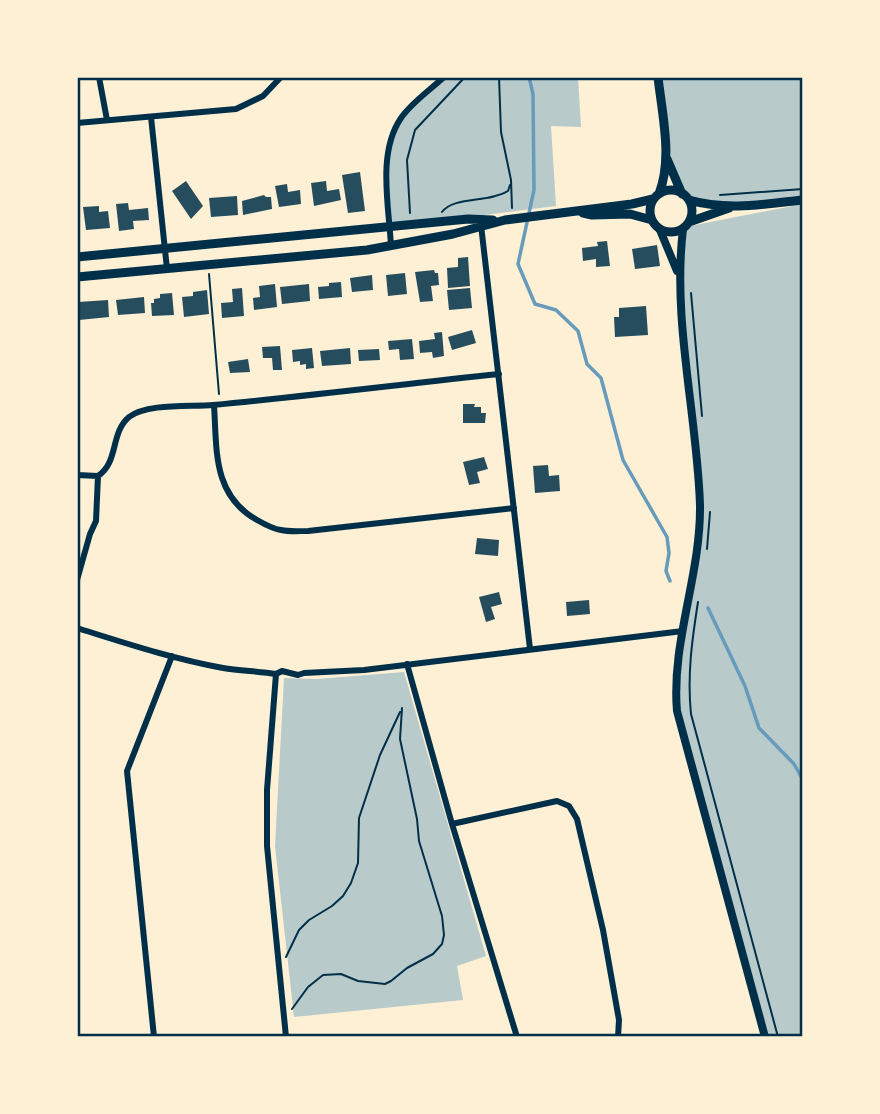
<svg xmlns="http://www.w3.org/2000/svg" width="880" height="1114" viewBox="0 0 880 1114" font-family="Figtree,sans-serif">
<rect width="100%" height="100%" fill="#fdf0d5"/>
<path fill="#b9caca" d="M444,77H578L581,127L551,126L556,206L390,227L388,158L401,117Z
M658,77H803V200L734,207L689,200L666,158Z
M803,204V1037H764L675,693L700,506L675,264L685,227Z
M404,672L486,956L457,966L463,1000L294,1017L275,846L284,678L317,679Z"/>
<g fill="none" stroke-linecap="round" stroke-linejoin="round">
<path stroke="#669bbc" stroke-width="3.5" d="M529,77L533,94L534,190L518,264L535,304L556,310L578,331L587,364L601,378L623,460L667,537L669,553L666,571L670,581
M708,608L745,686L759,728L794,764L803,780"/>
</g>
<path fill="#264d5e" d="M360,172L365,211L348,213L342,175Z
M186,181L203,206L191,219L172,191Z
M326,181L327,191L339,189L341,200L314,206L311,183Z
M287,184L288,192L300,190L301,204L279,207L275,186Z
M264,195L266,197H271L272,209L243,215L242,201Z
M237,196L238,215L211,217L209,198Z
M128,203L129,210L148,208L149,220L133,221L134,229L119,231L116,204Z
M99,206V212L108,211L110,228L86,230L83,207Z
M607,241L610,266L596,267V259L583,261L582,248L598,246L597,242Z
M657,245L660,266L635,269L632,249Z
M468,257L470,286L448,288L447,268L458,267V258Z
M434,270L435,273H438L439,285L431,286L433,301L420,302L415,272Z
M405,273L407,294L388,296L386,275Z
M372,275L373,290L352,292L350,278Z
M341,282L342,297L319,299L318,287L329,286V283Z
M275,284L277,307L254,310L253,298L260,297L259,286Z
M309,284L310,301L282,304L280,287Z
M242,288L244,316L222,318L221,303L233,302L232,289Z
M470,288L472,308L449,310L447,290Z
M207,290L209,314L184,317L182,297L193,296V292Z
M172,293L174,315L152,316L151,303H154V299L160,298V294Z
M144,297L145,313L118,315L116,300Z
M108,300L109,317L79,320L78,302Z
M646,306L648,335L615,337L614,317H619V308Z
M472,330L476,343L452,350L448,337Z
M442,332L444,356L433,358L432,352L420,353L419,341L435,339L434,333Z
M412,339L414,359L400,360L399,349L389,350L388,341Z
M280,346L282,370H273L272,358H263L262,347Z
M312,348L314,368L306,369V364L300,365V361L293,362L292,350Z
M350,348L351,364L322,366L320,351Z
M379,349L380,360L359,361L358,350Z
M248,359L250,372L230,373L228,362Z
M463,404H475L474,407H481V413H486L485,423H463Z
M484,457L488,469L477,472L480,483L469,485L463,462Z
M548,465L549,476L559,475L560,491L535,493L533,466Z
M477,538L499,540L498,556L475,554Z
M499,592L502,604L491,607L495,619L486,622L479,597Z
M589,600L590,614L567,616L566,602Z"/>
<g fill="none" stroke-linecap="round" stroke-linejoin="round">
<path stroke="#003049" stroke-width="2" d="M499,77L501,132L511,180L512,208
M720,195L803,189
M442,212C454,196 488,203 508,191L510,185
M410,213L407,160L415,130L465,77
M209,274L219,394
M691,293L702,416
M707,549L710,512
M698,602C692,640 687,676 691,714L778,1037
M286,957L299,930L309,920L332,906L343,896L351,883L358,863L359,818L380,755L400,712
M292,1009L308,987L323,975L341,974L358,981L385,984L391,981L407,968L433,954L442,944L444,935L442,916L419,841L417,819L400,739L402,708"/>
<path stroke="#003049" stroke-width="6" d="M99,77L107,120
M151,117L167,269
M77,123L236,109L263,96L281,77
M481,225L530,649
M391,246C389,206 377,153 401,118C411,103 430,90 444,77
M214,405C217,449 212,495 257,520C264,524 273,529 281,530C290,532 299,531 308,531L514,508
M77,475L98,476
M77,580L90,534L96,521L98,476C119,462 110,433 129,417C147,403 190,407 213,405C308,396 404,384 499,374
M77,628C125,643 173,659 223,668C240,671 259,671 276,674L282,671L298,675L304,673L364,670L683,631
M407,664L452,824L517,1037
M276,674L267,790V846L286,1037
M452,824L557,801L569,806L577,819L603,930L619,1020L618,1037
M154,1037L127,771L172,656"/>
<path stroke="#003049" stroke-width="8" d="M683,229C672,321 697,414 700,505C701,575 671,642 677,711L765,1037
M660,230L677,271"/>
<path stroke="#003049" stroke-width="9" d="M658,77C662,114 673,158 659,194
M667,159L682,194
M650 211a21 21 0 1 1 42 0a21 21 0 1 1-42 0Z
M689,200C727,211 765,204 803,200
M583,213L592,215L630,214L652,220
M689,222L729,208
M77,257L468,219L493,220
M77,277L367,250L453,234L505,220L632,204L653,199"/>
</g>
<rect width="880" height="1114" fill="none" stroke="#fdf0d5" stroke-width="158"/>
<rect x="79" y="79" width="722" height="956" fill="none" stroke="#003049" stroke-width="2.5"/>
</svg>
